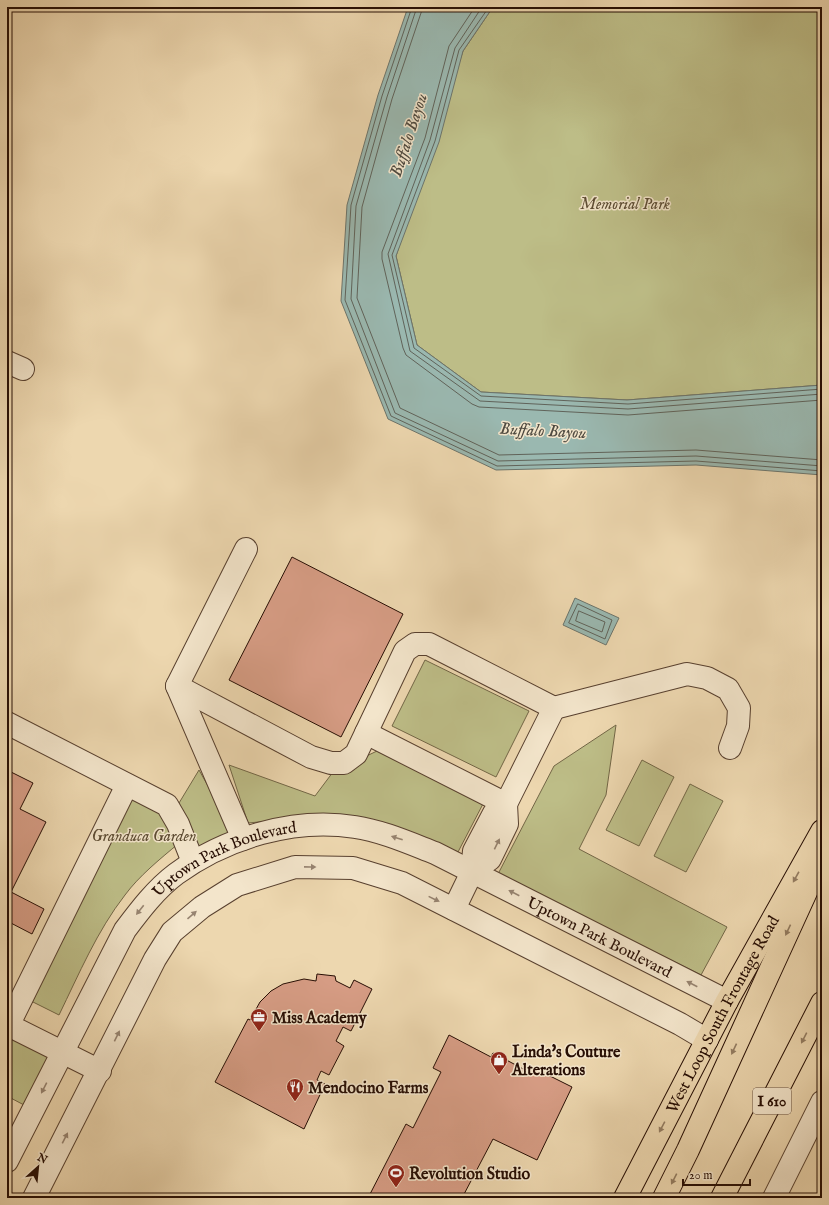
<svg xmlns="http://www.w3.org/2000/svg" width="829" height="1205" viewBox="0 0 829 1205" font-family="'IM FELL English',serif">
<rect width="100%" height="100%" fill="#edd7af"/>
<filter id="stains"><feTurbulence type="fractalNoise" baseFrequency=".005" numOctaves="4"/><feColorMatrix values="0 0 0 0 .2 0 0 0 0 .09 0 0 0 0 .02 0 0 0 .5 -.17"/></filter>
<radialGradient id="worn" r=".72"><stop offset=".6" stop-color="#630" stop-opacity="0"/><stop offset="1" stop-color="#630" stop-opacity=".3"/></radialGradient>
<path fill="#bdbd87" stroke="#726646" d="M493,7H822V385L627,400L481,392L417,345L396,256L463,51Z
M425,660L529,711L496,777L392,726Z
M616,725L606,795L579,849L727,927L701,975L498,874L554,766Z
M377,751L484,802L458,852L397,827L333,815L248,823L229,765L315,796L333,772Z
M642,760L674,777L639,846L606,830Z
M199,770L234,832L199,847L176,808Z
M690,784L723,801L686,872L654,856Z
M131,796L167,814L178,844C160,859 139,876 125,895C97,931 79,974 59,1015L31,1001Z
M12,1031L51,1051L24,1105L7,1096V1042Z"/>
<path fill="#9ab8b0" stroke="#6c746b" d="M408,7H493L463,51L439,142L396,256L417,345L481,392L627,400L822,385V475L696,465L496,470L388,419L341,301L347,205L378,95Z
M575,598L619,618L606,645L563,625Z"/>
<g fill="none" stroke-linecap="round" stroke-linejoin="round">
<path stroke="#60635a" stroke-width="1" d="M412,7L382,96L351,205L345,300L391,416L497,466L696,461L822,471
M417,7L387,97L356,206L351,299L395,413L498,461L696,456L822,466
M423,7L392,99L362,207L357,298L400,408L499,455L696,450L822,460
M475,7L449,46L425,138L382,252V259L403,348L406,355L472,404L479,407L628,415L822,400
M482,7L455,48L430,140L388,254L410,351L480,401L628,409L822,394
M489,7L459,50L435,141L392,255L414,348L481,396L628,404L822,389
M578,604L612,620L605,639L569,623Z
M579,611L605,622L602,632L576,621Z"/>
</g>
<path fill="#d69c84" stroke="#270e04" d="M292,557L403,614L341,737L229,680Z
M7,770L33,783L20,809L46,822L11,892L44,909L32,934L7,921Z
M317,974L335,976L336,981L350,988L354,980L372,989L351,1031L343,1027L336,1041L344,1046L329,1075L321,1071L317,1080L325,1084L304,1129L215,1082L248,1019L250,1020L260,1002L271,991L283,984L304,979L316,981Z
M449,1035L491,1057L493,1053L533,1074L536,1069L572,1087L537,1160L493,1139L462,1198H368L406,1124L413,1128L441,1072L433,1068Z"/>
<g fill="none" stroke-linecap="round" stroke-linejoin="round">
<defs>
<g id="minor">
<path d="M7,362L23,369"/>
<path d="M177,686L311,757L331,763H344L356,754L405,651L415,644H429L554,708L687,674L707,678L728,689L739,708L738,726L730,748"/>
<path d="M7,723L167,805L178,824L193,862"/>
<path d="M366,733L506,804"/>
<path d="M243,839L177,686L246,549"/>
<path d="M472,872L490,859L507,824L506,804"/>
<path d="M454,909L472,872L474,851L494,813L506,804L554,708"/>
<path d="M8,1025L100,1071"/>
<path d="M7,1028L127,785"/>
<path id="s1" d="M7,1161L125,930C140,910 156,889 176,874C225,838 294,817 355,827C382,831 409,843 435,853L727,1001"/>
<path d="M34,1198L155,959L172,932L202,907L237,885L295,867L353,868L402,883L680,1024L707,1040"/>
<path d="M774,1198L822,1102"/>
</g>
<g id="major">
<path id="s2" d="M625,1198L727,1001L822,831"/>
</g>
<path id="highway" d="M664,1198L688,1150L822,857
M722,1198L822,1003"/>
</defs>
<use href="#minor" stroke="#58402f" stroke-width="24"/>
<use href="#major" stroke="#270e04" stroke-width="24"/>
<use href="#highway" stroke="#270e04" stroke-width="24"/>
<use href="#minor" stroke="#f3e5cb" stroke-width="22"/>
<use href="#major" stroke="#edd7af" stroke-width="22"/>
<use href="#highway" stroke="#edd7af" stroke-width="22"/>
</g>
<defs><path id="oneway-solid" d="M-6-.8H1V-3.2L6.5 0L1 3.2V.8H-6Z"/></defs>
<g fill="#978471">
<use href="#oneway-solid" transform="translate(397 838) rotate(-162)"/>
<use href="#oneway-solid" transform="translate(497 844) rotate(-64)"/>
<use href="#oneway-solid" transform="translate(310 867) rotate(1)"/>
<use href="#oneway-solid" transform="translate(514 893) rotate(-153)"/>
<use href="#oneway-solid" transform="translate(434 899) rotate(26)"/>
<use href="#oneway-solid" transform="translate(140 910) rotate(128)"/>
<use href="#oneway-solid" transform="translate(192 915) rotate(-41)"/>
<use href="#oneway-solid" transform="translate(692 984) rotate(-153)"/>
<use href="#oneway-solid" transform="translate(117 1036) rotate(-64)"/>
<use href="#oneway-solid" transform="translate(44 1088) rotate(117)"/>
<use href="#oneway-solid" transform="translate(65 1138) rotate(-63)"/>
</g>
<g fill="#947d62">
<use href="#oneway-solid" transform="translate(796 877) rotate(119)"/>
<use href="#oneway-solid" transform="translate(788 930) rotate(115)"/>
<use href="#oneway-solid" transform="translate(804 1038) rotate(117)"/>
<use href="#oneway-solid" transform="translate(734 1049) rotate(115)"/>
<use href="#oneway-solid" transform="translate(662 1127) rotate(118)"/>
<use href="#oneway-solid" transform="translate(674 1179) rotate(117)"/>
</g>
<defs>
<symbol id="office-pin" viewBox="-11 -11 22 30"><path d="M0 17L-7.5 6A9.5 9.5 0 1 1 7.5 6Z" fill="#8f2418" stroke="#f3e5cb"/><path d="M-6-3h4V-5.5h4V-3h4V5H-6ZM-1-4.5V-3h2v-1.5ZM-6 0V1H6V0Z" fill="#fff"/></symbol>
<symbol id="shop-pin" viewBox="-11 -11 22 30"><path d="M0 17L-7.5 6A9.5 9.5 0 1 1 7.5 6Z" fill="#8f2418" stroke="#f3e5cb"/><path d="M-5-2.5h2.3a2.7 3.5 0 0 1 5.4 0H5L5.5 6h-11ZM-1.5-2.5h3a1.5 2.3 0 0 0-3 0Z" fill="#fff"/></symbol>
<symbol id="restaurant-pin" viewBox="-11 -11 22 30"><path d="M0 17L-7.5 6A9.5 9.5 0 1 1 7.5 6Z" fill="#8f2418" stroke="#f3e5cb"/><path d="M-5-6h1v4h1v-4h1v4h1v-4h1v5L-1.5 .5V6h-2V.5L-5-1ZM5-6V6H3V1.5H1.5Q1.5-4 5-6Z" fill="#fff"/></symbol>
<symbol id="stadium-pin" viewBox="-11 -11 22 30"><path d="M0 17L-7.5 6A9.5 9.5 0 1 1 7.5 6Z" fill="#8f2418" stroke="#f3e5cb"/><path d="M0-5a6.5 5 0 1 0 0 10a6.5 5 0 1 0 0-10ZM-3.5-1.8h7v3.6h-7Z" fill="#fff"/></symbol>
</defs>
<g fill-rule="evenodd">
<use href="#office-pin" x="249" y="1007" width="20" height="27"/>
<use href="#shop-pin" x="489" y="1050" width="20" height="27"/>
<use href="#restaurant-pin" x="285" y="1077" width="20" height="27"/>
<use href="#stadium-pin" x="386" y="1163" width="20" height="27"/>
</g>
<g text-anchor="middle" stroke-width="3" stroke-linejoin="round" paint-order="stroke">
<rect fill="#f3e5cb" stroke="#644e40" stroke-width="1" x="753" y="1088" width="38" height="26" rx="3"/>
<g font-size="15" font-weight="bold" fill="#270e04">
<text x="772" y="1106">I 610</text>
</g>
<g font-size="16" font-style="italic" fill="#5c4b32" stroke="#f3e5cb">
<text x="625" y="209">Memorial Park</text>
<text x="144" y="841">Granduca Garden</text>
</g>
<g font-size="16" fill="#270e04" stroke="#f3e5cb">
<text dy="6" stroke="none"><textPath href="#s1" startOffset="386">Uptown Park Boulevard</textPath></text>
<text dy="6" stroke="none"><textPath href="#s1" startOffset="794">Uptown Park Boulevard</textPath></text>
<text dy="6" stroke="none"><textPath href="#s2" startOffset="208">West Loop South Frontage Road</textPath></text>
</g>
<g font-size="16" font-weight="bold" fill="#270e04" stroke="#f3e5cb" text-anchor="start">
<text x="272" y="1023">Miss Academy</text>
<text x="512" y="1057">Linda's Couture<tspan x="512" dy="18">Alterations</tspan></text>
<text x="308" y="1093">Mendocino Farms</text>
<text x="409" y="1179">Revolution Studio</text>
</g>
<g font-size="17" font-style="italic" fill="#4f4a40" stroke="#f3e5cb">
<text transform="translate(408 135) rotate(-72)" y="6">Buffalo Bayou</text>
<text transform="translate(543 430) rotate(3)" y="6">Buffalo Bayou</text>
</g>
</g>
<rect width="829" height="1205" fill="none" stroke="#edd7af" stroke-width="24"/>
<rect x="8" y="8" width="813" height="1189" fill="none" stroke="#270e04" stroke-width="2"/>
<rect x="12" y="12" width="805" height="1181" fill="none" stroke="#270e04"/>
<g transform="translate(38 1167) rotate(27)" stroke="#f3e5cb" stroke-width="3" paint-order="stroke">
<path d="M0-3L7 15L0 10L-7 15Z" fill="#270e04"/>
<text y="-6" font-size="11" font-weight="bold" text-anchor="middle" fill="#270e04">N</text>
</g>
<path d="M683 1179v6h67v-6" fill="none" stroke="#270e04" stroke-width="2"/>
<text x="689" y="1179" font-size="12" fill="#270e04" stroke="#f3e5cb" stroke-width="3" paint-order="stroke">20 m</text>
<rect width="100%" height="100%" filter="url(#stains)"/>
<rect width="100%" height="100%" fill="url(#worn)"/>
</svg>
